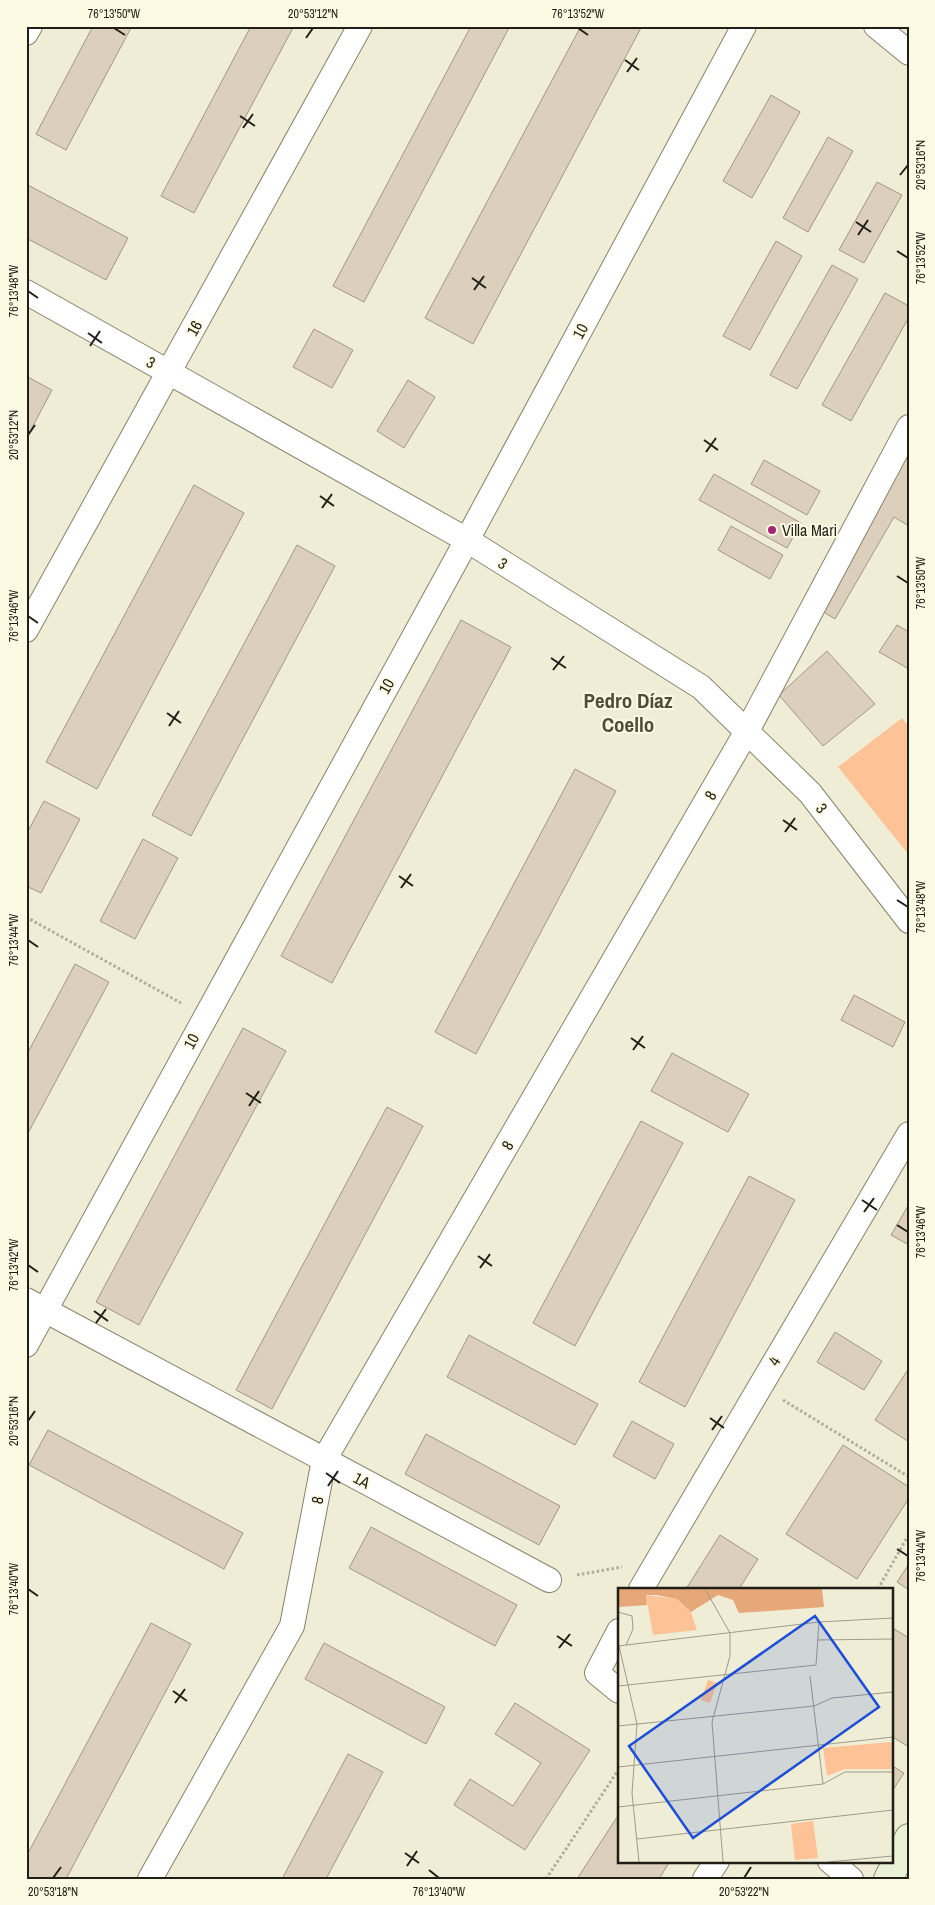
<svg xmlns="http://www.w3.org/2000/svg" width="935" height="1905" viewBox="0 0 935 1905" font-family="'Archivo Narrow',sans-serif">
<rect width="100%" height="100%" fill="#f0edd6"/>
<path fill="#fec297" d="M902,718L909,727V855L838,767Z"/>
<path fill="#dccfbb" stroke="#a29683" d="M93,26H132L66,150L36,134Z
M251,26H294L194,213L161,196Z
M471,26H510L364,302L333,286Z
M581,26H642L473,344L425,318Z
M771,95L800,112L752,198L723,181Z
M828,137L853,151L808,232L783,218Z
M877,182L902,195L864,263L839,250Z
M26,184L128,238L106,280L26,238Z
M776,241L802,256L750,350L723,336Z
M832,265L858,279L797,389L770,375Z
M885,293L909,306V317L851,421L822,405Z
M314,329L353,350L332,388L293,367Z
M26,376L52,390L26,439Z
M408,380L435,397L404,448L377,431Z
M909,438V526L894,517L835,619L817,608Z
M764,460L820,491L807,515L751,484Z
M714,474L801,523L787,548L699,500Z
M194,485L244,513L97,789L46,762Z
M731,526L783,555L770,579L718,550Z
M297,545L335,566L191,836L152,815Z
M461,620L511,647L332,983L281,956Z
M897,625L909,632V669L879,652Z
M827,651L875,704L823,746L779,695Z
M575,769L616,791L476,1054L435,1032Z
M44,801L80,819L41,893L26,886V835Z
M143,839L178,858L135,939L100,921Z
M75,964L109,982L26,1137V1056Z
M854,995L905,1022L893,1047L841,1020Z
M243,1028L286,1051L139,1325L96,1302Z
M672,1053L749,1094L728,1132L651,1091Z
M387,1107L423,1126L272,1409L236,1390Z
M641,1121L683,1143L575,1346L533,1323Z
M749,1176L795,1200L685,1407L639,1382Z
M909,1204V1245L891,1235Z
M835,1332L882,1361L864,1390L817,1362Z
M469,1335L598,1404L575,1445L447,1377Z
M909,1368V1442L875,1420Z
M632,1421L674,1444L655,1479L613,1456Z
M48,1430L243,1533L224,1569L29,1465Z
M426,1434L560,1506L539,1545L405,1474Z
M843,1445L909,1487V1498L857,1579L786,1534Z
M371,1527L517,1605L495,1646L349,1568Z
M720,1535L758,1559L739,1589H686Z
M909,1564V1590L897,1582Z
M151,1623L191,1644L66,1879H26V1857Z
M891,1627L909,1638V1747L891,1736Z
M324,1643L445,1707L426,1744L305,1679Z
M515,1703L590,1750L525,1850L454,1805L470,1779L513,1806L541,1763L495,1734Z
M348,1754L383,1772L326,1879H282Z
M891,1765L904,1773L891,1793Z
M619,1814V1861H670L659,1879H577Z"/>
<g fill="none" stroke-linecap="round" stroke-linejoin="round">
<defs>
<path id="street" d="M876,26L909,53
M26,33L30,26
M26,292L467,540L701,687L810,793L909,921
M26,630L360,26
M26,1300L549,1580
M26,1345L467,540L744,26
M641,1589L909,1134
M619,1631L597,1673L619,1691
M830,1861L851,1879
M150,1879L292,1626L324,1460L747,731L909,427
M705,1879L717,1861"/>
<path id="secondary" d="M888,1879L909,1838"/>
</defs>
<use href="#street" stroke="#86836e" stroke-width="26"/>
<use href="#secondary" stroke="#86836e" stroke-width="30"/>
<path stroke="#aeac9a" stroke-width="3" stroke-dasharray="2.5 2.5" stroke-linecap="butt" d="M26,917L181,1003
M783,1400L909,1477
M577,1575L622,1567
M878,1589L909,1534
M546,1879L619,1769"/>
<use href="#street" stroke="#fff" stroke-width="24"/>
<use href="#secondary" stroke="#e9f2d7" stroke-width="28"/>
</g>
<path fill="none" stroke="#201f17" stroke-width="2" d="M114,28L125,35M578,28L588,35M306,38L313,28M625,60L639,70M627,72L637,58M240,116L255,126M243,128L253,114M900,175L908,165M856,222L871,232M858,235L868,220M897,251L908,258M472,278L486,288M474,290L484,276M28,291L38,298M88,333L102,343M90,346L100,331M28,435L35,425M704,440L718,450M706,452L716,438M320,496L334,506M322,508L332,494M897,576L908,583M28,616L38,623M551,658L566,668M553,670L564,656M167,713L181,723M169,726L179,711M783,820L797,830M785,832L795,818M399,876L413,886M401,888L411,874M897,900L908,907M28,940L38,947M631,1038L645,1048M633,1050L643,1036M246,1093L261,1103M249,1106L259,1091M862,1200L877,1210M864,1212L874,1198M897,1225L908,1232M478,1256L492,1266M28,1265L38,1272M480,1268L490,1254M94,1311L108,1321M96,1323L106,1309M710,1418L724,1428M28,1421L35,1411M712,1430L722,1416M326,1473L340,1483M328,1486L338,1471M897,1549L908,1556M28,1589L38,1596M557,1636L572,1646M559,1648L570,1634M173,1691L187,1701M175,1703L185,1689M405,1853L419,1863M407,1866L417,1851M429,1870L439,1878M53,1878L61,1867M744,1878L751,1867"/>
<circle fill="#a72573" stroke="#fdfae3" stroke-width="2" cx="772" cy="530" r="5"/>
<g text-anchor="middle" stroke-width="4" stroke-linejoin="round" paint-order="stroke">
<g font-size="16" fill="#201f17" stroke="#fdfae3">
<text transform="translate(194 328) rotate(-61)" y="6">16</text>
<text transform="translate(580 331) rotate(-62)" y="6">10</text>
<text transform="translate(151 362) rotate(29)" y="6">3</text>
<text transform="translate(503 563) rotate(32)" y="6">3</text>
<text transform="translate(386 686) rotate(-61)" y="6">10</text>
<text transform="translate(710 795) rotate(-60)" y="6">8</text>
<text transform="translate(822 808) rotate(52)" y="6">3</text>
<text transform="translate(191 1041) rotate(-62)" y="6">10</text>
<text transform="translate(507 1145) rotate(-60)" y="6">8</text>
<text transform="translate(774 1361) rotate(-59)" y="6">4</text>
<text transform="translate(362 1480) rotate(28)" y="6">1A</text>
<text transform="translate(317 1500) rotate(-79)" y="6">8</text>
</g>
<g font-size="16" fill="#201f17" stroke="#fdfae3" text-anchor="start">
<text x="782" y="536">Villa Mari</text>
</g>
<g font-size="21" font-weight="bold" fill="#4f4c39" stroke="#fdfae3">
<text x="628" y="708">Pedro Díaz<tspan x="628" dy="24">Coello</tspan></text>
</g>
</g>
<g transform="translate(618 1588)">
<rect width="275" height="275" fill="#f0edd6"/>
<path d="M28,7L59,11L73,24L79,42L35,47ZM90,92L99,95L92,115L83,112ZM272,154L275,155V181H227L209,188L205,160ZM195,233L200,270L177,272L173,236Z" fill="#fec297"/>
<path d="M0,1H204L206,19L121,25L115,12L100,7L73,24L59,11L38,7H28L29,17L0,19Z" fill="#e6a779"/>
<path fill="none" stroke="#9d9b8a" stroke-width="1" d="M87,1L112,45V68L94,134L105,274M0,24L14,28L15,41L8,57M199,52L275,51M0,58L201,34L275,30M1,58L19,136L14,205L21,274M192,88L205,196M0,98L198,77L201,34M0,138L196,118L214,110L275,104M0,179L275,149M0,219L205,196L227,184H275M19,251L275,222M210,274L275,268"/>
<path fill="#1d4ed8" fill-opacity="0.15" stroke="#1d4ed8" stroke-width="2.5" d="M197,28L261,119L75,250L11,158Z"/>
<rect width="275" height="275" fill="none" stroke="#201f17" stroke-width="2.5"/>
</g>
<rect width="935" height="1905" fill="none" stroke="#fdfae3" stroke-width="55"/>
<rect x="28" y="28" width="880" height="1850" fill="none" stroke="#201f17" stroke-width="2"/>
<g font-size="12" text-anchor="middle" fill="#201f17">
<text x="114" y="18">76°13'50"W</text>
<text x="313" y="18">20°53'12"N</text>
<text x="578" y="18">76°13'52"W</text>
<text transform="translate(921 165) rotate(-90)" y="4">20°53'16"N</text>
<text transform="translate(921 258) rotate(-90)" y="4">76°13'52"W</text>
<text transform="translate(14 291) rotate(-90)" y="4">76°13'48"W</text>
<text transform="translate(14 435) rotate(-90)" y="4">20°53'12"N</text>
<text transform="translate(921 583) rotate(-90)" y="4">76°13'50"W</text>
<text transform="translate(14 616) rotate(-90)" y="4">76°13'46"W</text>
<text transform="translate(921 907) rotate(-90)" y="4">76°13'48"W</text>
<text transform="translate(14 940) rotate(-90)" y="4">76°13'44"W</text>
<text transform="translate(921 1232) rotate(-90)" y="4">76°13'46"W</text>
<text transform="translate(14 1265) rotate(-90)" y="4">76°13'42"W</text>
<text transform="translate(14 1421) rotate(-90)" y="4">20°53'16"N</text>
<text transform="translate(921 1556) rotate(-90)" y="4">76°13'44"W</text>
<text transform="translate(14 1589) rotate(-90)" y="4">76°13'40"W</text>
<text x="53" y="1896">20°53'18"N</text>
<text x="439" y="1896">76°13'40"W</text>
<text x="744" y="1896">20°53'22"N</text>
</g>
</svg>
